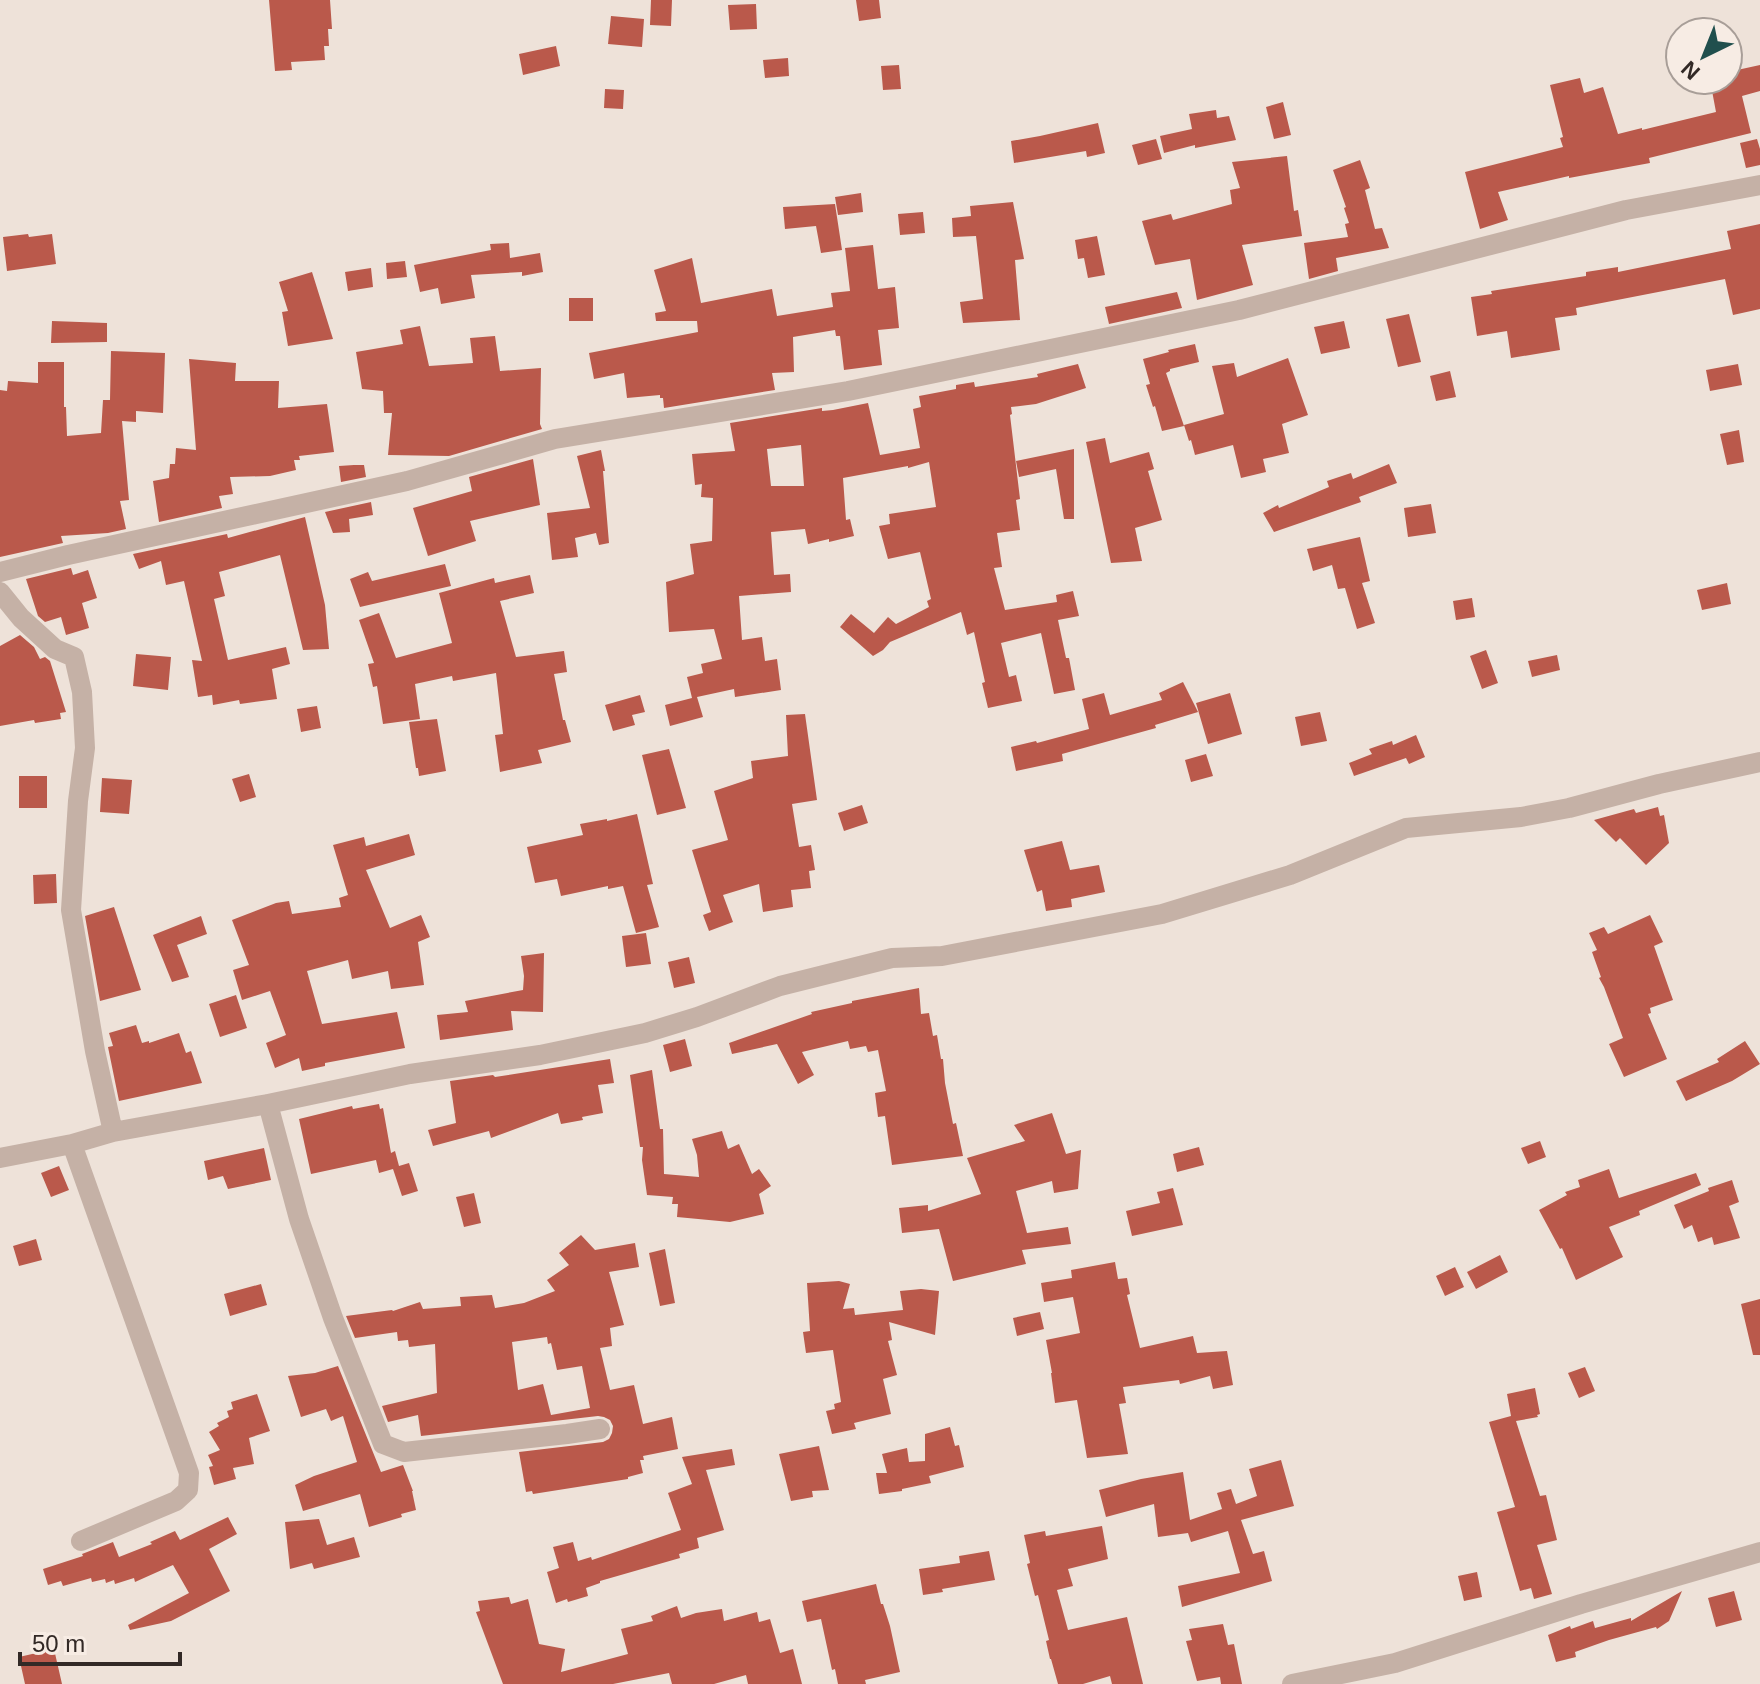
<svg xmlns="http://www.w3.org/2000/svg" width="1760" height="1684" viewBox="0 0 1760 1684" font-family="Arial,sans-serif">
<rect width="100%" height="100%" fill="#eee2d9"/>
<path fill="#ba594b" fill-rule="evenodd" d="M269,0H330L332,29H328L329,46H324L325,60L291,62L292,70L275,71Z
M651,0H672L671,26L650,25Z
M856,0H879L881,18L859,21Z
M756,4L757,29L730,30L728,5Z
M611,16L644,19L642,47L608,44Z
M556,46L560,66L523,75L519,54Z
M788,58L789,76L765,78L763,60Z
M899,65L901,89L883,90L881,66Z
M1760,65V91L1742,96L1751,133L1649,158L1650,163L1569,178V176L1498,192L1508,220L1480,229L1465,172L1563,147L1560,138L1563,137L1550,85L1580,78L1584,93L1603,87L1618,134L1642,128V130L1716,112L1710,80H1728V72Z
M605,89L624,90L623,109L604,108Z
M1283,102L1291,135L1274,139L1266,107Z
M1216,110L1217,118L1229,116L1236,140L1195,148V145L1164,153L1160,136L1192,129L1189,114Z
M1098,123L1105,153L1087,157L1086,151L1014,163L1011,141L1040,136Z
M1156,139L1162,159L1138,165L1132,145Z
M1757,139L1760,149V165L1746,168L1740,143Z
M1287,156L1294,211L1298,210L1302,236L1242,245L1253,285L1197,300L1190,259L1155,265L1142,221L1171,214L1173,220L1232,204L1230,190L1240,188L1232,162Z
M1360,160L1370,188L1365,190L1375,229L1382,228L1389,248L1336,258L1338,271L1309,279L1304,243L1348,237L1345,224L1349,223L1344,208L1346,207L1333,170Z
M861,193L863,212L838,215L835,197Z
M1013,202L1024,259L1015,260L1020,320L963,323L960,302L983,299L976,236L953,237L952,218L971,216L970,206Z
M835,204L842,250L821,253L816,226L785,229L783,207Z
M923,212L925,233L900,235L898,214Z
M1760,224V309L1733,315L1725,279L1576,308L1577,315L1555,318L1560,350L1511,358L1507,331L1477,336L1471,297L1492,294L1491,291L1586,276V272L1618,267V272L1731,249L1727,231Z
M28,234L29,237L52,234L56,264L7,271L3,237Z
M1097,236L1105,275L1088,278L1084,258L1078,259L1075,240Z
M509,243L510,258L540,253L543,272L522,276V272L471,275L475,298L441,304L438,288L420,292L414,265L491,250L490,244Z
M873,245L878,289L895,287L899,328L878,330L882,365L844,370L840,336H836L835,330L793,337L794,372L772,373L775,390L664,408L663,398H660V395L627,398L624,373L594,379L589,353L698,332L697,321H656L655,313L666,311L654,270L692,258L701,303L772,289L777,316L833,307L831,293L850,291L845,248Z
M405,261L407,277L387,279L386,263Z
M371,268L373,287L348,291L345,272Z
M312,272L333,339L288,346L282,312L288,311L279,282Z
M1177,292L1182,308L1109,324L1105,307Z
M569,298H593V321H569Z
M1409,314L1421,362L1398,367L1386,319Z
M52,321L107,323V342L51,343Z
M1344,321L1350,348L1321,354L1314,327Z
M420,326L429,366L473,363L470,338L495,336L500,371L541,368L540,424L542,429L449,456L388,455L392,413H384L383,391L362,389L356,352L403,344L400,330Z
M1195,344L1199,362L1170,369V371L1166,373L1184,426L1162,431L1155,406L1153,407L1146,385L1150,384L1143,359L1169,352L1168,350Z
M111,351L165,353L163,413L136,411V422L122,421L129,500L120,501L126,529L108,533L61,536L63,543L0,557V390L7,391L8,381L38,383V362H64V407H66L67,436L101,433L103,400H110Z
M1288,358L1308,415L1282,424L1289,453L1263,459L1266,472L1241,478L1233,445L1195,455L1191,440L1189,441L1184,425L1224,414L1212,366L1234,363L1237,377Z
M189,359L236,363L235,381H279L278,408L327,404L334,452L299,456L300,460H294L296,470L270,476L230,477L233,494L219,496L222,508L159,522L153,481L169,478L170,464H175L176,448L196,450Z
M1078,364L1086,388L1036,404L1011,407L1012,414L1010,415L1020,499L1016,500L1020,530L997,533L1002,567L994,568L1005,610L1057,602L1056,595L1073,591L1079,616L1058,620L1066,658H1069L1075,690L1054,694L1041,633L1001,643L1009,677L1016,675L1022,701L988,708L982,683L985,682L974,632L967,635L961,612L890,642L883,650L873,656L840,627L851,614L874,633L888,617L896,624L929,607L927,601L931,599L920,552L888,559L879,526L890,524L889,514L936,507L929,462L908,468V466L843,478L846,520L850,519L854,536L829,542V539L808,544L805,529L771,532L774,575L790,574L791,592L739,596L742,640L762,637L765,661L777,659L781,690L735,697L734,689L697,697L703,717L670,726L665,705L692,698L687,677L703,673L701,664L722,659L714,629L669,632L666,582L694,574L690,544L712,541L713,498L701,497L702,484L695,485L692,454L735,451L730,423L822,408V411L833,410L868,403L880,455L920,448L913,409L921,407L919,396L956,389V385L974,382L975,387L1038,377L1037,374ZM801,445L804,486H771L767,449Z
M1738,364L1742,385L1710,391L1706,370Z
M1450,371L1456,397L1436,401L1430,376Z
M1739,430L1744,462L1727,465L1720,434Z
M1105,438L1110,463L1149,452L1154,469L1148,471L1162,520L1135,528L1142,561L1111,563L1086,442Z
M1074,449V519H1064L1056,469L1019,477L1016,461Z
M601,450L605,471H603L609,543L599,545L596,533L575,538L578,557L552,560L547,513L590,508L577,456Z
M533,459L540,505L470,521L476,541L428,556L413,508L472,491L469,477Z
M1389,464L1397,483L1359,497L1361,502L1274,532L1263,513L1278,505L1279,508L1329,487L1327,481L1351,473L1353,479Z
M354,465H364L366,477L341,482L339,466Z
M371,502L373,515L349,519L350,532L333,533L325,512Z
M1431,504L1436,533L1408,537L1404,508Z
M305,517L325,605L329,649L303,650L280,555L219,572L225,596L214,599L228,660L286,647L290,664L272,669L277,699L240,704L239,700L213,705L212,695L198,697L192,660L202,661L184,581L166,585L161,561L139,569L133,554L227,534L228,538Z
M1360,537L1370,581L1362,583L1375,623L1357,629L1345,588L1338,589L1332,565L1313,571L1307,549Z
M445,564L451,586L360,607L350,579L368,572L372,581Z
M71,568L73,575L88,570L97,598L82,603L89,628L66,635L61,617L45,622L38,616L26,579Z
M530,575L534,593L500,601L516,657L564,651L567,672L554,674L563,720H565L571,742L538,750L542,763L500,772L495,735L503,734L496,673L453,681L452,676L415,684L420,719L383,724L377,686L373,687L368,664L374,663L359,620L379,613L396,658L452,643L439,593L494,578L495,583Z
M1727,583L1731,604L1702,610L1697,590Z
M1472,598L1475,617L1456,620L1453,601Z
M20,635L34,647L40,659L45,657L50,661L66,712L60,713L61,719L35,723L34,720L0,726V646Z
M1486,650L1498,683L1482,689L1470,656Z
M136,654L171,657L168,690L133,686Z
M1557,655L1560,670L1532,677L1528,661Z
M1183,682L1198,712L1155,725L1156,728L1062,754L1063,761L1016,771L1011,747L1036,741L1037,743L1089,729L1082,699L1104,693L1110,715L1162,700L1159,693Z
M1230,693L1242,734L1208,744L1196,703Z
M640,695L645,712L632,715L635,725L613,731L605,705Z
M317,706L321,728L301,732L297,709Z
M1320,712L1327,741L1301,746L1295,717Z
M805,714L817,800L792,804L799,847L811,845L815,870L809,871L811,888L791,890L793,907L763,912L759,884L723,895L733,922L709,931L703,915L711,912L692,850L728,840L714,791L753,778L751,761L788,756L786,715Z
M437,719L446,771L419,776L418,768H416L409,722Z
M1416,735L1425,757L1409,764L1406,758L1354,776L1349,763L1372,754L1369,749L1392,741L1393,745Z
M669,749L686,808L657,815L642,755Z
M1206,754L1213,776L1191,782L1185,760Z
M249,774L256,797L240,802L232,779Z
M19,776H47V808H19Z
M102,778L132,780L129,814L100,812Z
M862,805L868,823L844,831L838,813Z
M1658,807L1660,816L1664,815L1669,843L1646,865L1620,838L1616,842L1594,820L1634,809L1636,813Z
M637,814L653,884L647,885L659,927L636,933L623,886L608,889V886L561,896L557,879L535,883L527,847L583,835L580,824L607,819V821Z
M409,834L415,855L366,870L390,928L421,915L430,937L418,942L424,985L391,989L388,971L352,979L348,960L307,971L322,1024L397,1012L405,1048L325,1063V1066L302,1071L299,1058L275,1068L266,1043L286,1035L270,991L242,1000L233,970L249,965L232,920L276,903L289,901L292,914L341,907L339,898L348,895L333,845L364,837L366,846Z
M1062,841L1070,870L1099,865L1105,892L1071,899L1072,907L1046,911L1042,890L1037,892L1024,850Z
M56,874L57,903L34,904L33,875Z
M114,907L141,990L100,1001L85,916Z
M1650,915L1663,942L1654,946L1673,1000L1650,1008L1651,1013L1648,1014L1667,1059L1624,1077L1609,1044L1623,1038L1604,987L1599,978L1601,977L1592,952L1597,950L1589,933L1604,927L1608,934Z
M201,916L207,934L177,945L189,977L172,982L153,935Z
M646,933L651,964L626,967L622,936Z
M544,953L543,1012L511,1011L513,1030L440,1040L437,1015L468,1012L465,1001L523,990L524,976L521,956Z
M689,957L695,983L674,988L668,962Z
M919,988L921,1014L929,1013L933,1036L937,1035L941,1059H943L945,1083L953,1124L956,1123L963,1156L892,1165L885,1116L878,1117L875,1093L886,1091L878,1050L868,1052L866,1046L850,1049L848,1041L802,1052L814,1075L798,1084L777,1044L732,1054L729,1043L812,1014L811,1012L852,1003V1001Z
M236,995L247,1028L220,1037L209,1004Z
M136,1025L142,1043L149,1041V1043L179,1033L186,1053L191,1051L202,1083L119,1101L108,1047L113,1046L109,1033Z
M685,1039L692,1066L670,1072L663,1045Z
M1745,1041L1760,1064L1732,1081L1686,1101L1676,1081L1719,1062L1717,1059Z
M610,1059L614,1083L598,1085L603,1113L582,1117L583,1120L561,1124L558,1113L491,1138L489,1131L433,1146L428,1130L456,1123L450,1081L493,1075L495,1077Z
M652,1070L660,1129H663L664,1174L699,1177L697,1155L692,1139L722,1131L728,1149L739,1144L752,1174L759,1169L771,1186L759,1194L764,1214L730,1222L677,1217L678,1204H672L673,1197L647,1195L642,1160L643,1147H640L630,1075Z
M379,1104L380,1109L383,1108L391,1153L395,1151L399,1166L409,1163L418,1191L402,1196L393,1169L379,1173L376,1160L311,1174L299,1119L352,1106L353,1109Z
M1052,1113L1066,1154L1081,1150L1078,1189L1054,1193L1052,1181L1016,1191L1027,1233L1068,1227L1071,1244L1022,1250L1026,1264L953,1281L939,1229L902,1233L899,1208L928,1205V1211L981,1194L967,1158L1025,1141L1014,1125Z
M1540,1141L1546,1157L1528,1164L1521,1148Z
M1199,1147L1204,1165L1177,1172L1173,1154Z
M264,1148L271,1180L228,1189L223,1176L208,1180L204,1161Z
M59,1166L69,1190L51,1197L41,1173Z
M1609,1169L1619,1198L1696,1173L1701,1185L1639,1211L1640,1215L1609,1227L1623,1257L1576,1280L1562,1248L1560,1249L1539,1210L1567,1195L1565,1192L1580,1187L1578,1180Z
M1732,1180L1739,1202L1729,1206L1740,1238L1714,1245L1712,1237L1698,1242L1692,1225L1684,1229L1674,1205L1709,1191L1708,1188Z
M1173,1188L1183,1225L1132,1236L1126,1211L1160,1203L1157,1192Z
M474,1193L481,1223L464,1227L456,1197Z
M581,1235L595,1250L635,1243L639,1267L609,1272L624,1325L610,1328L612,1346L600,1348L610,1390L634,1385L643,1424L672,1417L678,1449L643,1456L644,1460H640L643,1473L628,1477V1479L533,1494L532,1491L526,1492L519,1452L603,1442L609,1439L612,1433L613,1426L610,1420L604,1417L598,1416L421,1436L418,1415L388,1422L382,1406L437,1393L435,1344L409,1347L408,1340L398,1341L397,1332L355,1338L346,1316L392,1310L393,1311L420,1302L423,1309L461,1306L460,1297L492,1295L495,1308L524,1303L555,1291L547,1280L569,1265L559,1253ZM547,1337L548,1344L551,1343L557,1370L582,1366L590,1408L551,1415L543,1384L518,1390L512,1342Z
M36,1239L42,1260L19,1266L13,1246Z
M665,1249L675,1303L660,1306L649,1253Z
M1500,1255L1508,1272L1476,1289L1467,1272Z
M1115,1262L1118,1279L1127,1278L1130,1294L1127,1295L1140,1348L1193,1336L1197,1353L1227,1351L1233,1385L1213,1389L1210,1376L1180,1384L1179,1380L1123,1387L1126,1403L1119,1404L1128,1454L1087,1458L1077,1400L1055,1403L1051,1373H1052L1046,1340L1080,1333L1073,1297L1044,1302L1041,1283L1072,1278L1071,1270Z
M1455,1267L1464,1287L1445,1296L1436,1276Z
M839,1281L850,1284L843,1309L854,1308L855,1315L903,1310L900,1291L921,1289L939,1291L935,1335L889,1322L892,1340L888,1341L897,1375L883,1379L891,1414L854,1423L856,1429L832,1434L826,1411L835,1409L834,1404L841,1402L833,1350L806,1353L803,1332L810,1331L807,1283Z
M261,1284L267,1305L230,1316L224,1294Z
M1760,1299V1355H1753L1741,1304Z
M1040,1312L1044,1329L1017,1336L1013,1318Z
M338,1366L381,1472L403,1465L413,1491H412L416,1510L401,1514L402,1517L369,1527L360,1494L303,1511L295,1485L314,1476L357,1462L343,1416L331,1421L326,1409L301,1417L288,1376L315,1373Z
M1585,1367L1595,1391L1579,1398L1568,1373Z
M1535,1388L1540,1414L1537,1415L1538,1417L1516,1421L1540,1496L1546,1495L1557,1540L1537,1545L1552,1594L1534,1599L1531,1588L1520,1591L1497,1512L1515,1507L1489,1422L1511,1416L1507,1394Z
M257,1394L270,1431L249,1438L254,1464L233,1468L236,1479L214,1485L209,1467L213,1466L208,1455L220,1450L209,1432L219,1426L217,1423L229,1417L227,1411L233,1409L231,1402Z
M950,1427L955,1446L959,1445L964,1467L929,1476L931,1483L902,1489V1491L879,1494L876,1473H887L882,1454L907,1448L909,1462L925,1461V1434Z
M819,1446L829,1490L812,1491L813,1497L791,1501L779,1454Z
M732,1449L735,1465L706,1470L724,1530L697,1538L699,1548L679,1554L680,1558L600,1581V1583L586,1588L588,1596L568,1602L567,1599L556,1603L547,1572L559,1568L553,1547L573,1542L578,1561L591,1557L592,1560L681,1530L668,1493L692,1484L682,1457Z
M1281,1460L1294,1506L1241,1520L1253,1554L1264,1551L1272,1581L1182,1607L1178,1586L1240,1573L1228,1531L1191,1542L1188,1533L1158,1537L1154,1504L1106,1517L1099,1490L1141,1479L1183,1472L1190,1520L1222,1509L1217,1493L1231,1489L1236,1504L1257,1496L1249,1469Z
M228,1517L237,1534L209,1549L230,1591L171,1621L130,1630L128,1625L189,1593L173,1565L135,1582L134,1578L115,1584L114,1580L106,1583L105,1579L92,1582L91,1578L63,1586L61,1581L48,1585L43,1569L83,1556L82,1554L113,1542L119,1557L152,1544L150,1542L175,1531L180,1540Z
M319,1519L327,1545L354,1537L360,1557L314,1569L312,1563L290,1569L285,1522Z
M1102,1526L1108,1559L1068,1569L1073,1586L1057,1590L1068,1630L1127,1617L1143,1684H1112L1110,1676L1083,1684H1058L1051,1659H1050L1046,1641L1049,1640L1038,1595L1035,1596L1027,1564L1030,1563L1024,1535L1045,1531L1046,1536Z
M989,1551L995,1580L942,1589L943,1592L923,1595L919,1569L960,1563L959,1556Z
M1477,1572L1482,1597L1464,1601L1458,1576Z
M876,1584L881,1604H883L890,1626L900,1672L865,1680L866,1684H838L835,1669L832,1670L821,1619L807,1622L802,1601Z
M1682,1591L1669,1621L1657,1629L1656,1627L1609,1640L1575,1652L1576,1657L1556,1662L1548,1635L1570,1626L1571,1629L1593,1621L1595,1628L1631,1618V1621Z
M1734,1591L1742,1620L1716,1627L1708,1598Z
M509,1597L511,1604L528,1599L539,1644L565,1649L561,1672L628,1654L621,1629L653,1621L651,1616L677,1606L681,1618L696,1613L722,1609L724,1621L757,1612L759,1622L770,1619L780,1653L793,1649L802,1684H748L746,1675L714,1684H672L669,1673L613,1684H503L476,1612L480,1611L478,1601Z
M1223,1624L1228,1645L1234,1644L1242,1684H1221L1220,1677L1197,1681L1186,1641L1192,1640L1189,1629Z
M54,1649L62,1684H25L19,1657Z"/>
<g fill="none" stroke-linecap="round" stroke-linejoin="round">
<path stroke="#c5b1a6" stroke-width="20" d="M0,572L68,555L407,481L555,439L848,391L1239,310L1626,210L1760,185
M0,592L21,618L55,649L74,657L82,692L85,748L78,801L71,910L95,1051L113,1132
M268,1104L299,1219L333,1318L383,1444L404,1452L567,1434L600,1429
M72,1144L189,1473L188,1490L176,1501L81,1541
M0,1158L72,1144L113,1132L268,1104L410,1074L540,1055L645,1033L697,1017L780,986L892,958L942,956L1162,914L1290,875L1406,828L1521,817L1569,808L1659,784L1760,762
M1292,1684L1395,1663L1581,1604L1760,1552"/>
</g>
<g transform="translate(1704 56) rotate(223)"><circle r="38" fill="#f7ece4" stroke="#a89e98" stroke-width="2"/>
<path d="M0-6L14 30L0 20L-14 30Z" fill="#204f4d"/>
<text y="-12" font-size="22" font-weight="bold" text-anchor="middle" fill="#322926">N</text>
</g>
<path d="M20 1652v12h160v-12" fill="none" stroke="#322926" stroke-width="4"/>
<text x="32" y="1652" font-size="24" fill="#322926" stroke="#f7ece4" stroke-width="6" paint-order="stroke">50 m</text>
</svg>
